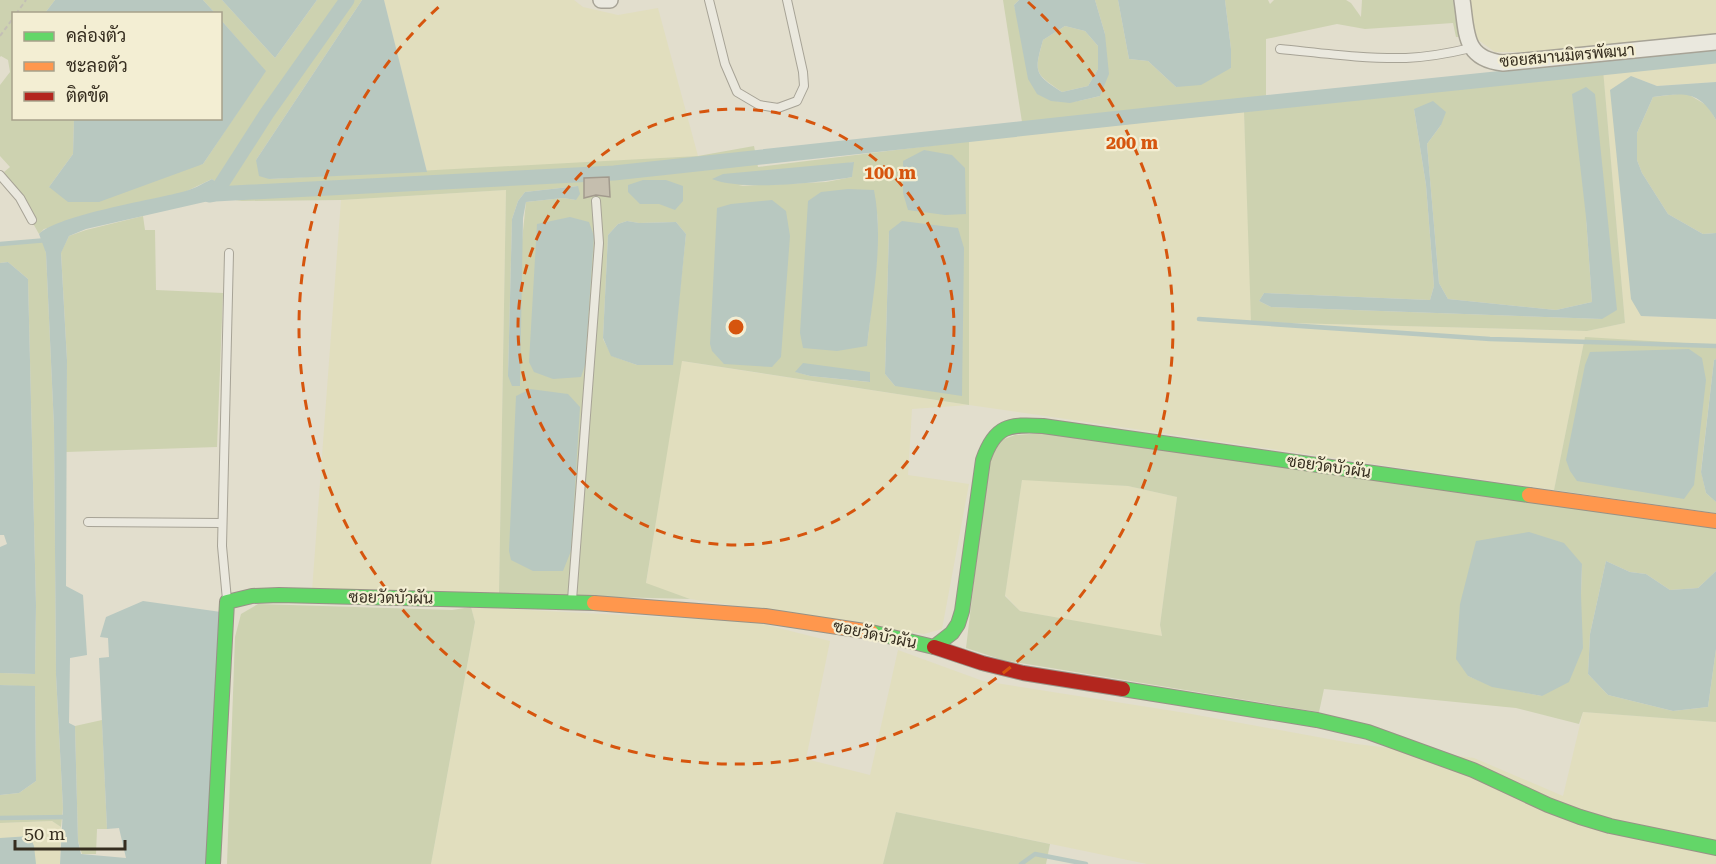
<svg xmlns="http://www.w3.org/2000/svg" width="1716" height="864" viewBox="0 0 1716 864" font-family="'Roboto Serif',Sarabun,serif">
<rect width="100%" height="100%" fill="#e2decd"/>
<path fill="#e1debe" d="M384,0H574L583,7L618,15L658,8L698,156L427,172Z
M1468,0H1716V41L1554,52H1495L1474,37Z
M1716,48V82L1657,86L1631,76L1641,316L1716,319V345L1585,338L1554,490L969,405L912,409L908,475L969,484L942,629L924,634L690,599L646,584L681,361L969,405V141L1244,112L1252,322L1587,331L1625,323L1602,58Z
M506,190L499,594L312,591L341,200Z
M1022,479L1128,486L1177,497L1160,625L1162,637L1020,611L1005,595Z
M471,607L755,622L830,641L806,759L870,775L898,650L983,681L1186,713L1356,744L1474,758L1563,796L1583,712L1716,722V864H1147L896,812L883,864H431L475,622Z
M52,821L61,827L60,864H0V823Z"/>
<path fill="#cdd2b0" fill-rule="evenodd" d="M0,0H55L45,13L14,14V118L74,119L73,154L49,187L203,164L265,71L221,20L220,14L215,13L203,0H222L275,58L317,0H362L256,160L269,179L698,156L754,146L758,167L969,141V405L682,361L646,583L690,599L499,594L506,190L341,200L242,201L222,198L224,188L212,179L185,192L44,229L39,234L4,172L10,167L0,156V85L10,72L8,60L1,56L0,57ZM853,162L852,177L826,182L738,186ZM578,186L576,200L563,198L526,202L508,376L512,219L518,201L525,192ZM878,212L877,258L867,346ZM627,221L639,223L676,222L686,234L672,365H637L612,356L603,339L608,235L618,224ZM889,231L895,386L885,374ZM796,372H870L869,382L810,376Z
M1003,0H1019L1014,5L1037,93C1061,107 1074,102 1100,96L1105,34L1095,0H1118L1129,59L1148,61L1176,87L1231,68V49L1225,0H1268L1270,4L1274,0H1346L1351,3L1361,17L1362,0H1456L1462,37H1456L1453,23L1365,29L1337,24L1266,39V109L1603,69L1625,323L1587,331L1251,322L1244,112L1024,135ZM1414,109L1441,125L1427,144L1439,283L1448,299L1556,310L1592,302L1586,217L1602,319L1271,307L1259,301L1264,293L1430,300L1434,286L1426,185Z
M1065,26L1085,31L1098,46V69L1088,86L1062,92C1034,73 1034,73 1043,40Z
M1686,93L1708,106L1716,120V233L1703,234L1668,214L1642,173L1637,160V133L1653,97Z
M143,216L145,230H155L156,290L223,293L217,447L66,452L67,360L61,252L69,236L86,230Z
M43,240L46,253L54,427L56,675L63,808L61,827L52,821L0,823V795L19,793L36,781L35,687L0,685V673L35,674L36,605L28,279L8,262L0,263V243Z
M1585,337L1716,345V359L1714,360L1701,471L1706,493L1716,502V513L1554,490Z
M1044,433L1716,526V571L1698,588L1670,590L1646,574L1630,572L1606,561L1590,634L1588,674L1608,695L1673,711L1708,707L1716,649V722L1583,712L1579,724L1516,708L1324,689L1319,712L1003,660L966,648L987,473L994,443L1015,435ZM1022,480L1128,486L1177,497L1160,625L1162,636L1020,611L1005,596ZM1582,564L1581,595L1542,696L1492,686L1468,676Z
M258,604L452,610L471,607L475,622L431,864H227L235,637L241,614Z
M102,720L107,829H97L96,854H82L78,841L75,726Z
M896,812L1050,844L1046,864H883Z"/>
<path fill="#b8c8c0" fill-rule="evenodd" d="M55,0H203L215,13H45Z
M222,0H317L275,58Z
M362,0H384L427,172L269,179L259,176L256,160Z
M1019,0H1095L1105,34L1109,74L1100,96L1070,103L1051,101L1037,94L1028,79L1014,5ZM1065,26L1085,31L1098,46V69L1088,86L1062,92C1034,74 1034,72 1043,40Z
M1118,0H1225L1231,49V68L1201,85L1176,87L1148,61L1129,59Z
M221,20L266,71L203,164L99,202H68L49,187L73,154L74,119L220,118Z
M1631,76L1657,86L1716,82V120C1699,90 1684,93 1653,97L1637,133V160L1642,173L1668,214L1703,234L1716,233V319L1641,316L1631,299L1610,90Z
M1586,87L1595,94L1617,310L1602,319L1271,307L1259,301L1264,293L1430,300L1434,286L1426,185L1414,109L1433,101L1446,112L1441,125L1427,144L1439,283L1448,299L1556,310L1592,302L1586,217L1572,94Z
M924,150L952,155L965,168L966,214L945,215L908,210L903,193V161Z
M854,162L852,177C820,183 740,191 712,179L723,174Z
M212,179L224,188L222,198L86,229L69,236L61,253L67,360L66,586L83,595L87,655L70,658L69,723L75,726L78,841L81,854L126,858L119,828L107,829L99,658L109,657L108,638L100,637L106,617L143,601L221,612L206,864H60L63,808L56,675L54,427L46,253L39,234C58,215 152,200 182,192C192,190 202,184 212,179Z
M643,180H666L683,186V201L675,210L659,204H640L628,192V185Z
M578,186L580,194L576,200L563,198L526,202L523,218L520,386H512L508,376L512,219L518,201L525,192Z
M848,189L874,190C884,242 873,294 867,346L837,351L803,348L800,333L808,201L821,192Z
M772,200L786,211L790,236L781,357L772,367L724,364L712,351L710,344L717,208L731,204Z
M570,217L589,222L594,236L585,365L581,377L553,379L534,372L529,362L537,224Z
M627,221L639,223L676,222L686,234L673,365H637L611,356L603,338L608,235L618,224Z
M902,221L958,228L964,248L962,396L895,386L885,374L889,231Z
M8,262L28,279L36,605L35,674L0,673V547L7,544L4,535H0V263Z
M1689,349L1702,358L1706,380L1694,485L1684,499L1577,481L1570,471L1566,460L1585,365L1590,352Z
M1716,359V502L1706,493L1701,472L1714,360Z
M803,363L870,372V382L810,376L795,372Z
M530,389L568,394L580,407L571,551L563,571H533L511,560L509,551L516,396Z
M1529,532L1564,543L1582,564L1581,595L1583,648L1569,682L1542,696L1492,687L1468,676L1456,659L1460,604L1476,541Z
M1606,561L1630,572L1646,574L1670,590L1698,588L1716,571V649L1708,707L1673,711L1608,695L1588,674L1590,634Z
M0,685L35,686L36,781L19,793L0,795Z
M30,836L34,846L36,864H0V838Z"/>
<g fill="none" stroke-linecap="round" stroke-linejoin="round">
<path stroke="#b8c8c0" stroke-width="4.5" d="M0,244L48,240
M1199,319L1490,339L1716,346
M0,818L66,817
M1021,864L1035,854L1086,864"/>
<path stroke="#b8c8c0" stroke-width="15" d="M215,194L614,173L1166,113L1716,56
M209,195L215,194L267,113L347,0"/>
</g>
<path fill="#c5beae" stroke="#a29a8d" stroke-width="1.5" d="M609,177L610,197L596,195L584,198V178Z"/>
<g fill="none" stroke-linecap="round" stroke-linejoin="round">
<defs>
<path id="lane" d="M709,0L725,64L737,92L759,105L778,108L797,101L804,86L803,72L787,0
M1280,49C1321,53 1364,59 1406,58C1428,57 1450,53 1471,48
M0,175L20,198L32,220
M88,522L222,523
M227,600L222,546L229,253
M572,600L599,243L596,201"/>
<path id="street" d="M601,0H610
M1462,0C1467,32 1463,59 1503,63L1716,42"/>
<path id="fast" d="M871,632L934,647L952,633L958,624L962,611L983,460C995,425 1009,424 1043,426L1529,495
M1123,689L1317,720L1368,732L1473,770L1548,805L1580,817L1610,826L1716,848
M213,864L227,602L252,596L279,595L594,603"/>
<path id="slow" d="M1529,495L1716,521
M594,603L765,616L871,632"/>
<path id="jam" d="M934,647L982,663L1023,673L1123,689"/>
</defs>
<use href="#lane" stroke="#a7a396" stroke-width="10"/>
<use href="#street" stroke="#a7a396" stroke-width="18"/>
<use href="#fast" stroke="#979286" stroke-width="16"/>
<use href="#slow" stroke="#979286" stroke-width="16"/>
<use href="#jam" stroke="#979286" stroke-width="16"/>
<path stroke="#c3bfb5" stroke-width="2" stroke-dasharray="4.5 3" stroke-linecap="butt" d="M16,14L26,0
M0,36L14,17"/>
<use href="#lane" stroke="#eae8de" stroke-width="8"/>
<use href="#street" stroke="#eae8de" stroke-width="15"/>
<use href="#fast" stroke="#63d668" stroke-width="14"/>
<use href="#slow" stroke="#ff974d" stroke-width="14"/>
<use href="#jam" stroke="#b3261e" stroke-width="14"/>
</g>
<g fill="none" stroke="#d6550e" stroke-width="3" stroke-dasharray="10 8">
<circle cx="736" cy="327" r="218"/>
<path d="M1028 2A437 437 0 1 1 444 2"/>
</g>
<g text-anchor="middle" stroke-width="4.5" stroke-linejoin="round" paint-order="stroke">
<g font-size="16" fill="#352d1f" stroke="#f3eed3">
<text transform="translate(1567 55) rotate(-5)" y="6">ซอยสมานมิตรพัฒนา</text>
<text transform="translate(1329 466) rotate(8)" y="6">ซอยวัดบัวผัน</text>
<text transform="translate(391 597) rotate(1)" y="6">ซอยวัดบัวผัน</text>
<text transform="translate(875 634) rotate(12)" y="6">ซอยวัดบัวผัน</text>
</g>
</g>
<circle cx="736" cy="327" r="9" fill="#d6550e" stroke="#f3eed3" stroke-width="3"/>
<g font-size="18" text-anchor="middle" font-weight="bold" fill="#d6550e" stroke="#f3eed3" stroke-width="4.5" stroke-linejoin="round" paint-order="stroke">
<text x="1132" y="149">200 m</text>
<text x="890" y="179">100 m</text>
</g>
<rect x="12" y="12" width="210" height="108" fill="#f3eed3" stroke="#a7a18b" stroke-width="1.5"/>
<rect x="24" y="32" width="30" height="9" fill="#63d668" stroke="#a7a18b" stroke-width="1.5"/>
<text x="66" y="42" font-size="18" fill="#352d1f">คล่องตัว</text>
<rect x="24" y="62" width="30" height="9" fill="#ff974d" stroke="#a7a18b" stroke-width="1.5"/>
<text x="66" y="72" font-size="18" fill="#352d1f">ชะลอตัว</text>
<rect x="24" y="92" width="30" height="9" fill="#b3261e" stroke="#a7a18b" stroke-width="1.5"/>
<text x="66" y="102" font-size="18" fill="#352d1f">ติดขัด</text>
<path d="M15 840v9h110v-9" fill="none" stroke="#352d1f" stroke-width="3"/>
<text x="24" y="840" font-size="18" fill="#352d1f" stroke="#f3eed3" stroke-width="4.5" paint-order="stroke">50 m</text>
</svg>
